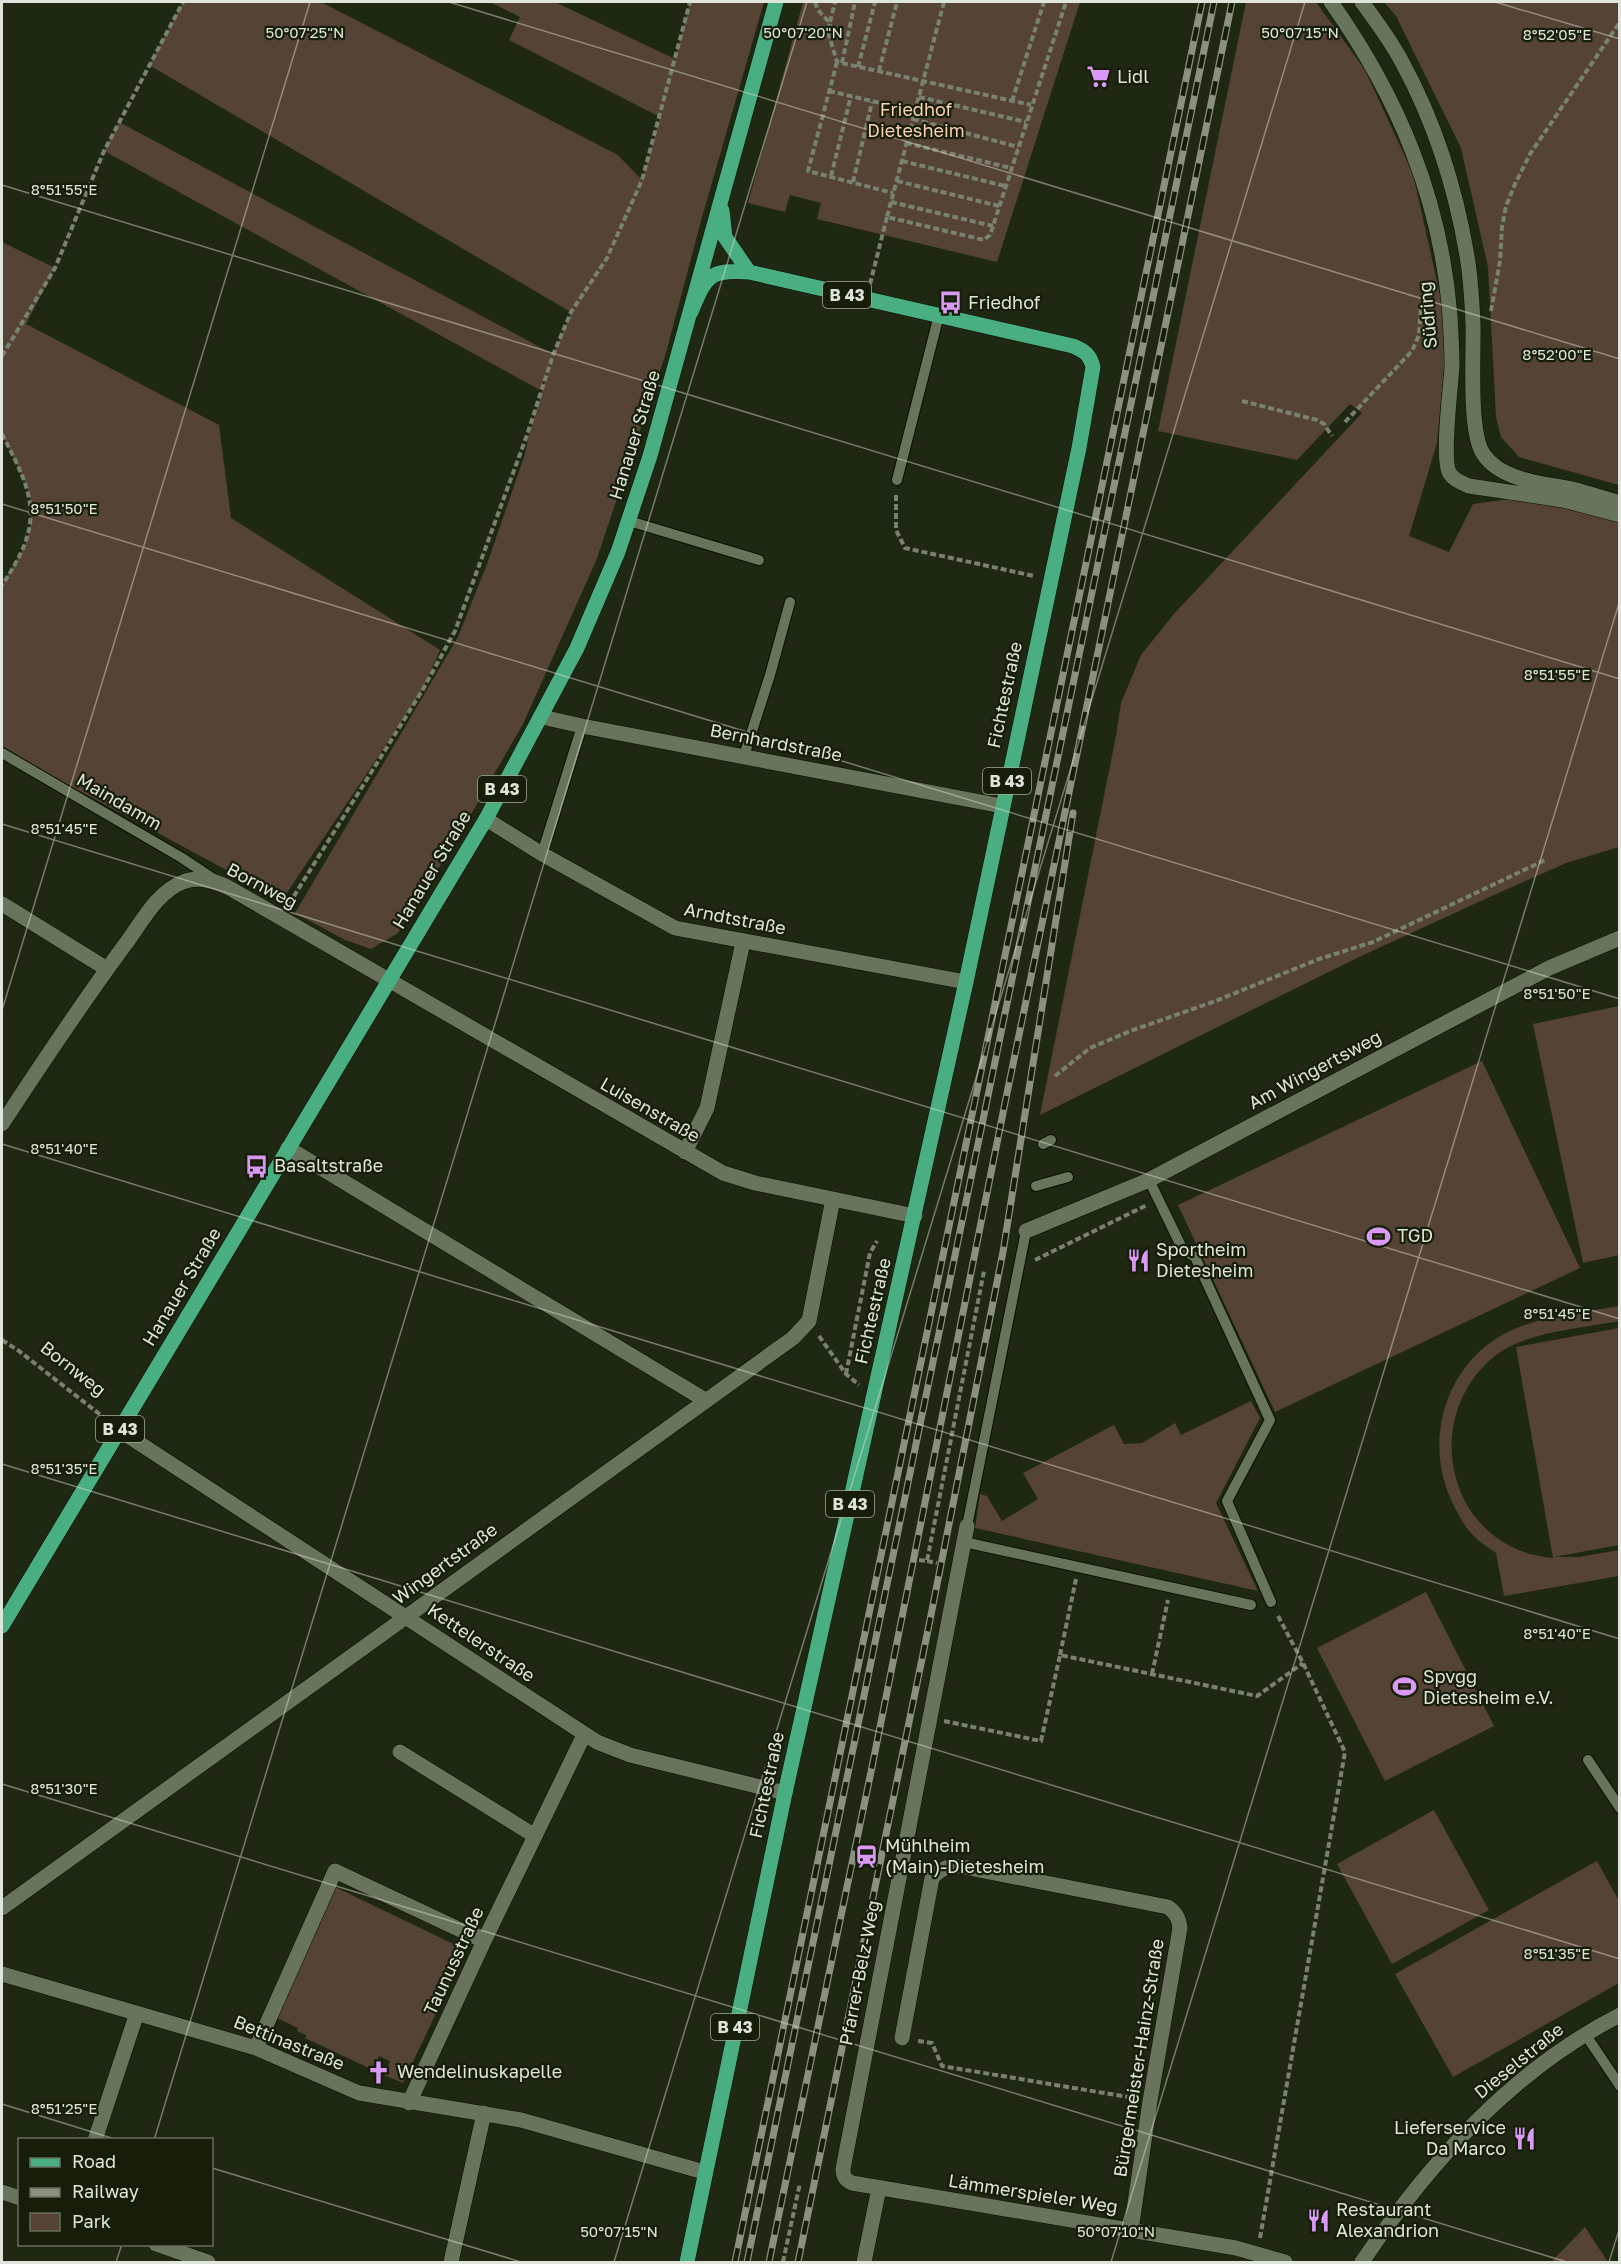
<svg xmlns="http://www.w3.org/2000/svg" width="1621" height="2264" viewBox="0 0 1621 2264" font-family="'Golos Text',sans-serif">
<rect width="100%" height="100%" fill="#1f2813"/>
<path fill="#554335" d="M183,2H321L618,155L642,180L660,117L509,40L520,17L490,2H555L675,59L690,2H764L701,221L666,353L596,561L523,724L459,835L398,933L371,949L345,940L295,913L458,637L487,564L525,454L528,438L548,371L540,390L104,151L119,122L553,354L571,312L149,65Z
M803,2H1080L997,262L817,219L821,203L790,195L785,212L748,203Z
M1246,2H1316L1365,70L1413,174L1444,313V369L1437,443L1409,536L1449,552L1473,504L1517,498L1587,511L1619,522V847L1566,863L1485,899L1357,958L1040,1115L1116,736L1121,703L1141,655L1173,615L1362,413L1350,404L1297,460L1158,431Z
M1384,2H1619V485L1519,457L1501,437L1496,417L1488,267L1461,148L1396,16Z
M2,242L55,268L26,324L219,425L231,518L440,650L422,691L282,900L2,749V585L25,545L30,528L32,505L27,487L2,434Z
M1619,1006V1255L1583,1263L1533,1024Z
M1482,1061L1580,1268L1275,1412L1178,1205Z
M1619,1306V1321C1578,1329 1522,1331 1489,1361C1418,1427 1453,1550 1553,1558L1516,1347L1619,1328V1545L1554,1557H1579L1619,1550V1576L1504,1596L1496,1553C1487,1547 1478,1541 1471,1533C1464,1526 1459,1515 1454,1506C1424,1448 1441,1374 1497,1338C1532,1316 1579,1313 1619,1306Z
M1251,1401L1260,1418L1216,1503L1258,1591L975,1528L980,1494L987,1496L1002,1521L1038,1499L1023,1473L1114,1425L1124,1444L1142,1443L1175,1423L1181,1435Z
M1426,1592L1494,1726L1385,1781L1317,1648Z
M1434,1810L1489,1910L1392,1964L1337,1864Z
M1597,1861L1619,1901V1983L1453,2077L1395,1974Z
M335,1887L466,1950L403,2083L384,2075L390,2061L379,2056L373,2070L305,2038L306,2035L297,2031L298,2028L277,2018Z
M1585,2227L1608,2262H1551Z"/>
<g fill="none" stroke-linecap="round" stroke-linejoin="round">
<defs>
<path id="lane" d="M897,480L939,315
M629,521L759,560
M2,753L182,858L215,880
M744,756L770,675L790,602
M542,854L582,726
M1043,1144L1051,1140
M1149,1180L1183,1250L1195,1257L1270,1420L1227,1501L1271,1602
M1036,1186L1068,1177
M967,1526L1026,1231
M964,1542L1251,1605
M1588,1760L1620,1808
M1585,2034L1620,2086"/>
<path id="street" d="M542,717L582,726L1002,806
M486,819L542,854L675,928L966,982
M2,904L107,969
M2,1124C42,1063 83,1001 127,942C141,923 158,891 183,882C198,876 217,881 231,889L723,1173L755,1183L915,1216
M288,1148L705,1400
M685,1152L707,1108L743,942
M1026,1231L1149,1180L1549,968L1620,938
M119,1430L597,1742L630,1755L785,1793
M967,1526L843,2169C843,2176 845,2180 852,2183L1236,2248L1285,2262
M400,1752L535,1836
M2,1908L793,1338L809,1321L833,1199
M2,1974L256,2048L359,2093L521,2120L704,2172
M902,2038L932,1878C942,1867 950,1865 964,1867L1168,1907C1176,1913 1179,1918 1180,1928L1150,2101L1131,2230
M256,2048L335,1871L484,1941
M409,2103L484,1941L584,1735
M95,2140L137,2013
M2,2192L20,2198
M156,2244L208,2262
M451,2262L484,2113
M864,2262L879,2188"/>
<path id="secondary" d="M1331,2C1398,97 1441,199 1450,316C1451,333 1452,350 1452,366C1451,387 1441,461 1450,474C1455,481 1463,483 1469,486L1563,500L1620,515
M1362,2C1376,21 1391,41 1402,62C1434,121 1456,190 1467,256C1471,279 1472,301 1473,324C1474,353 1468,434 1484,455C1503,482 1546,483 1576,490C1590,494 1605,498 1620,503
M1362,2262C1429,2163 1512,2070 1620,2015"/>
<path id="primary" d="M722,210L725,237L749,272
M2,1626L486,819L577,648L618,552L650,456L776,2
M687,2262L785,1793L966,982L1079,448L1093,367C1090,355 1085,351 1073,346L749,272C708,269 706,277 691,312"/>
</defs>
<use href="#lane" stroke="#091001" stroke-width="12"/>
<use href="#street" stroke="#091001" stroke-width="16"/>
<use href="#secondary" stroke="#091001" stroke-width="16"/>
<use href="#primary" stroke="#091001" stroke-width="16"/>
<path stroke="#798170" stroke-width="4" stroke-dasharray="6 3" stroke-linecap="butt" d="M815,2L818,10L830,23L828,32L837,62L1031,105
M944,2L887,217L984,240L990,235L993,226L1066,2
M830,22L835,2
M837,62L808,171L893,193
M842,63L855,2
M858,67L875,2
M879,71L897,2
M829,91L915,111
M919,97L1026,122
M1012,101L1044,2
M913,119L1018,147
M906,143L1011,168
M902,161L1005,186
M831,176L851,96
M897,181L999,206
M853,182L872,102
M891,202L993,226
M870,284L887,217
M1491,311L1500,261L1502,227L1506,206L1515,184L1530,154L1620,22
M2,356L55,268L104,151L183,2
M1242,401L1317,420L1324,424L1332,436
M1345,422L1412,351L1419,335L1421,306L1429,299L1432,301
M2,434C35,497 45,522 2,585
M896,495V530L905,548L1034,576
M289,904L422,691L455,631L527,435L553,355L571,312L607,258L642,180L690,2
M1055,1076L1090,1048L1133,1030L1213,1002L1319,959L1373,942L1545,860
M1035,1260L1147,1205
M819,1336L846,1374L859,1385
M2,1340L19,1351L107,1420
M846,1374L870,1253L877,1241
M919,1560L927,1561L984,1271
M927,1561L937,1563
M1060,1655L1076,1579
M1152,1674L1168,1600
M944,1721L1041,1741L1060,1655L1257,1696L1303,1663
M918,2041L932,2043L942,2066L1134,2098
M1260,2238L1345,1752L1303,1663L1277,1614
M783,2262L800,2183"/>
<use href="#lane" stroke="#69745c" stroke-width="10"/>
<use href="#street" stroke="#69745c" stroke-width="15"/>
<use href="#secondary" stroke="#69745c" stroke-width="15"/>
<use href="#primary" stroke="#49ae80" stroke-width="15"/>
<defs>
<path id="rail" d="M735,2262L1202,2
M747,2262L1214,2
M769,2262L872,1767L1005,1103L1232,2
M798,2262L929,1625L1003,1252L1073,813"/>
</defs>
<use href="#rail" stroke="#8a9180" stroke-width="7"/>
<use href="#rail" stroke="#161e0a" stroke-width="4.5" stroke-dasharray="14" stroke-linecap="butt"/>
</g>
<path fill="none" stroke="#dfe5d8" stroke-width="1.5" stroke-opacity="0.45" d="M449,2L1620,359M1495,2L1620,39M2,185L1620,679M2,504L1620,999M2,824L1620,1319M2,1010L310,2M2,1144L1620,1639M2,1464L1620,1959M2,1784L1567,2262M2,2104L118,2140M154,2140L807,2M212,2168L521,2262M116,2262L122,2244M614,2262L1305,2M1111,2262L1620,600M1609,2262L1620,2227"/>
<defs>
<symbol id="supermarket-bare" viewBox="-9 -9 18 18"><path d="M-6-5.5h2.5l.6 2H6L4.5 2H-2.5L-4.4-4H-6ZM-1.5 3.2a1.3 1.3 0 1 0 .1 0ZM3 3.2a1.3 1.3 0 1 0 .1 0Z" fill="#db99f6" stroke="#161e0a" stroke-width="2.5" paint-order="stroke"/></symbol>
<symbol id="bus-bare" viewBox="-9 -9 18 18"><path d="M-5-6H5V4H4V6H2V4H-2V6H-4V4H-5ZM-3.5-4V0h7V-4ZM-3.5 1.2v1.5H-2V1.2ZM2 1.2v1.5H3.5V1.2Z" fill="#db99f6" stroke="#161e0a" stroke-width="2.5" paint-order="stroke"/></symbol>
<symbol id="stadium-bare" viewBox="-9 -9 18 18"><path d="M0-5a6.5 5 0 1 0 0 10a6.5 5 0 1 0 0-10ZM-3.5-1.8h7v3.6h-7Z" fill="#db99f6" stroke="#161e0a" stroke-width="2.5" paint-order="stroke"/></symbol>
<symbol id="restaurant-bare" viewBox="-9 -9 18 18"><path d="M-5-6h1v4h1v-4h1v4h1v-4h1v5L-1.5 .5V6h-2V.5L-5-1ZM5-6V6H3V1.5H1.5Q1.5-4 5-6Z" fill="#db99f6" stroke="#161e0a" stroke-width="2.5" paint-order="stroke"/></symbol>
<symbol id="station-bare" viewBox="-9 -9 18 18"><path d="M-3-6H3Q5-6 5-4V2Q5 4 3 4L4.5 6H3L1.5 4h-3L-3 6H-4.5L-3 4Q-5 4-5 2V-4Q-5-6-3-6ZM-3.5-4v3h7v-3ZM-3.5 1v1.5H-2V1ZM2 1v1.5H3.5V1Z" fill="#db99f6" stroke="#161e0a" stroke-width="2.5" paint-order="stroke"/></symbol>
<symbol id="church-bare" viewBox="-9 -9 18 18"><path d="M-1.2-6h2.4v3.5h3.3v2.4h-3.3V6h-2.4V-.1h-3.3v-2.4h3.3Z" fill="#db99f6" stroke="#161e0a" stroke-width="2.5" paint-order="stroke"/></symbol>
</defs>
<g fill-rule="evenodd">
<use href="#supermarket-bare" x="1082" y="60" width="33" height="33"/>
<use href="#bus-bare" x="934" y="286" width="33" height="33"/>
<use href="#bus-bare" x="240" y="1150" width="33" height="33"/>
<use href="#stadium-bare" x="1362" y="1220" width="33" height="33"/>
<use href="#restaurant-bare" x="1122" y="1244" width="33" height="33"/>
<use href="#stadium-bare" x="1388" y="1670" width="33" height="33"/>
<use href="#station-bare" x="850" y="1840" width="33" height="33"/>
<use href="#church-bare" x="362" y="2056" width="33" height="33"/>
<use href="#restaurant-bare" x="1508" y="2122" width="33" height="33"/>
<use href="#restaurant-bare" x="1302" y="2204" width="33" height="33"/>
</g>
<g text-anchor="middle" stroke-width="4.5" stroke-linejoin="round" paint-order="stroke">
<g fill="#161e0a" stroke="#a3a99a" stroke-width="1.5">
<rect x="823" y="282" width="48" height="26" rx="4.5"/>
<rect x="983" y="768" width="48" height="26" rx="4.5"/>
<rect x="478" y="776" width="48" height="26" rx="4.5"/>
<rect x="96" y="1416" width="48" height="26" rx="4.5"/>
<rect x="826" y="1491" width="48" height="26" rx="4.5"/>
<rect x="711" y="2014" width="48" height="26" rx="4.5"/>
</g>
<g font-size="16" font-weight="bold" fill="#dfe5d8">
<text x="847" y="301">B 43</text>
<text x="1007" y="787">B 43</text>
<text x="502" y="795">B 43</text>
<text x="120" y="1435">B 43</text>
<text x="850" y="1510">B 43</text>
<text x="735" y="2033">B 43</text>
</g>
<g font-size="18" fill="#dfe5d8" stroke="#161e0a" text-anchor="start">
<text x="1117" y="83">Lidl</text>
<text x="968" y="309">Friedhof</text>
<text x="274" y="1172">Basaltstraße</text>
<text x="1397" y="1242">TGD</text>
<text x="1156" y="1256">Sportheim<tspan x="1156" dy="21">Dietesheim</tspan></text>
<text x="1423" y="1683">Spvgg<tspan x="1423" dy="21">Dietesheim e.V.</tspan></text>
<text x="885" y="1852">Mühlheim<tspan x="885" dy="21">(Main)-Dietesheim</tspan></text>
<text x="397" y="2078">Wendelinuskapelle</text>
<text x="1506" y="2134" text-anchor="end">Lieferservice<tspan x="1506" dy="21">Da Marco</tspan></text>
<text x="1336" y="2216">Restaurant<tspan x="1336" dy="21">Alexandrion</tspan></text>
</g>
<g font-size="18" fill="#fbd1b2" stroke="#161e0a">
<text x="916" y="116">Friedhof<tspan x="916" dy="21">Dietesheim</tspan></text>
</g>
<g font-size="18" fill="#dfe5d8" stroke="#161e0a">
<text transform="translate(1428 315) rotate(-95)" y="6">Südring</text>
<text transform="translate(635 435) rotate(-73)" y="6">Hanauer Straße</text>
<text transform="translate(1005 695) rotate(-78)" y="6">Fichtestraße</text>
<text transform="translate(776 743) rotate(11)" y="6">Bernhardstraße</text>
<text transform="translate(119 802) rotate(30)" y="6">Maindamm</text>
<text transform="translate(432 870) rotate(-59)" y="6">Hanauer Straße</text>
<text transform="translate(262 886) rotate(28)" y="6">Bornweg</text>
<text transform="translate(735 919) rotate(11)" y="6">Arndtstraße</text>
<text transform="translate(1315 1070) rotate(-28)" y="6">Am Wingertsweg</text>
<text transform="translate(650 1110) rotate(30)" y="6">Luisenstraße</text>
<text transform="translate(182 1287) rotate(-59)" y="6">Hanauer Straße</text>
<text transform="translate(873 1311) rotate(-77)" y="6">Fichtestraße</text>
<text transform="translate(73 1369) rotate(38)" y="6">Bornweg</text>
<text transform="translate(445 1564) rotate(-36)" y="6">Wingertstraße</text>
<text transform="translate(481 1643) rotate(34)" y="6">Kettelerstraße</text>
<text transform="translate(767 1785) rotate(-78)" y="6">Fichtestraße</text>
<text transform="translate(454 1961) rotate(-65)" y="6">Taunusstraße</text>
<text transform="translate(860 1973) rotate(-79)" y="6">Pfarrer-Belz-Weg</text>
<text transform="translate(289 2043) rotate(22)" y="6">Bettinastraße</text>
<text transform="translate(1139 2058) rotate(-81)" y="6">Bürgermeister-Hainz-Straße</text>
<text transform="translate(1519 2061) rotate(-39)" y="6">Dieselstraße</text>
<text transform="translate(1033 2194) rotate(9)" y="6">Lämmerspieler Weg</text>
</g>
</g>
<g font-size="15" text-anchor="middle" fill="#dfe5d8" stroke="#161e0a" stroke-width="4.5" stroke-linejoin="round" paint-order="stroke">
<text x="305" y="38">50°07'25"N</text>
<text x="803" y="38">50°07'20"N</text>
<text x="1300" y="38">50°07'15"N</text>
<text x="1557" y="40">8°52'05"E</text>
<text x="64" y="195">8°51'55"E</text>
<text x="1557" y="360">8°52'00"E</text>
<text x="64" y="514">8°51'50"E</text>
<text x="1557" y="680">8°51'55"E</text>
<text x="64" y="834">8°51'45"E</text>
<text x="1557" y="999">8°51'50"E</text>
<text x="64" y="1154">8°51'40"E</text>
<text x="1557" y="1319">8°51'45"E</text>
<text x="64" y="1474">8°51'35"E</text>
<text x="1557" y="1639">8°51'40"E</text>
<text x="64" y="1794">8°51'30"E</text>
<text x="1557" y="1959">8°51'35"E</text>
<text x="64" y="2114">8°51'25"E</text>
<text x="619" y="2237">50°07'15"N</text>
<text x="1116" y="2237">50°07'10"N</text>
</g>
<rect width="1621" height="2264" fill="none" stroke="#dfe5d8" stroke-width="6"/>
<rect x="18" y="2138" width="195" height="108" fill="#161e0a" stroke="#666e5c" stroke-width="1.5"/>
<rect x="30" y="2158" width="30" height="9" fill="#49ae80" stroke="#666e5c" stroke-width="1.5"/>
<text x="72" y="2168" font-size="18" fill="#dfe5d8">Road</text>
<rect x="30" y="2188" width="30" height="9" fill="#8a9180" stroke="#666e5c" stroke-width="1.5"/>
<text x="72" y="2198" font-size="18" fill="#dfe5d8">Railway</text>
<rect x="30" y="2213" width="30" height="18" fill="#554335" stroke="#666e5c" stroke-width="1.5"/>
<text x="72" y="2228" font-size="18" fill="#dfe5d8">Park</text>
</svg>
